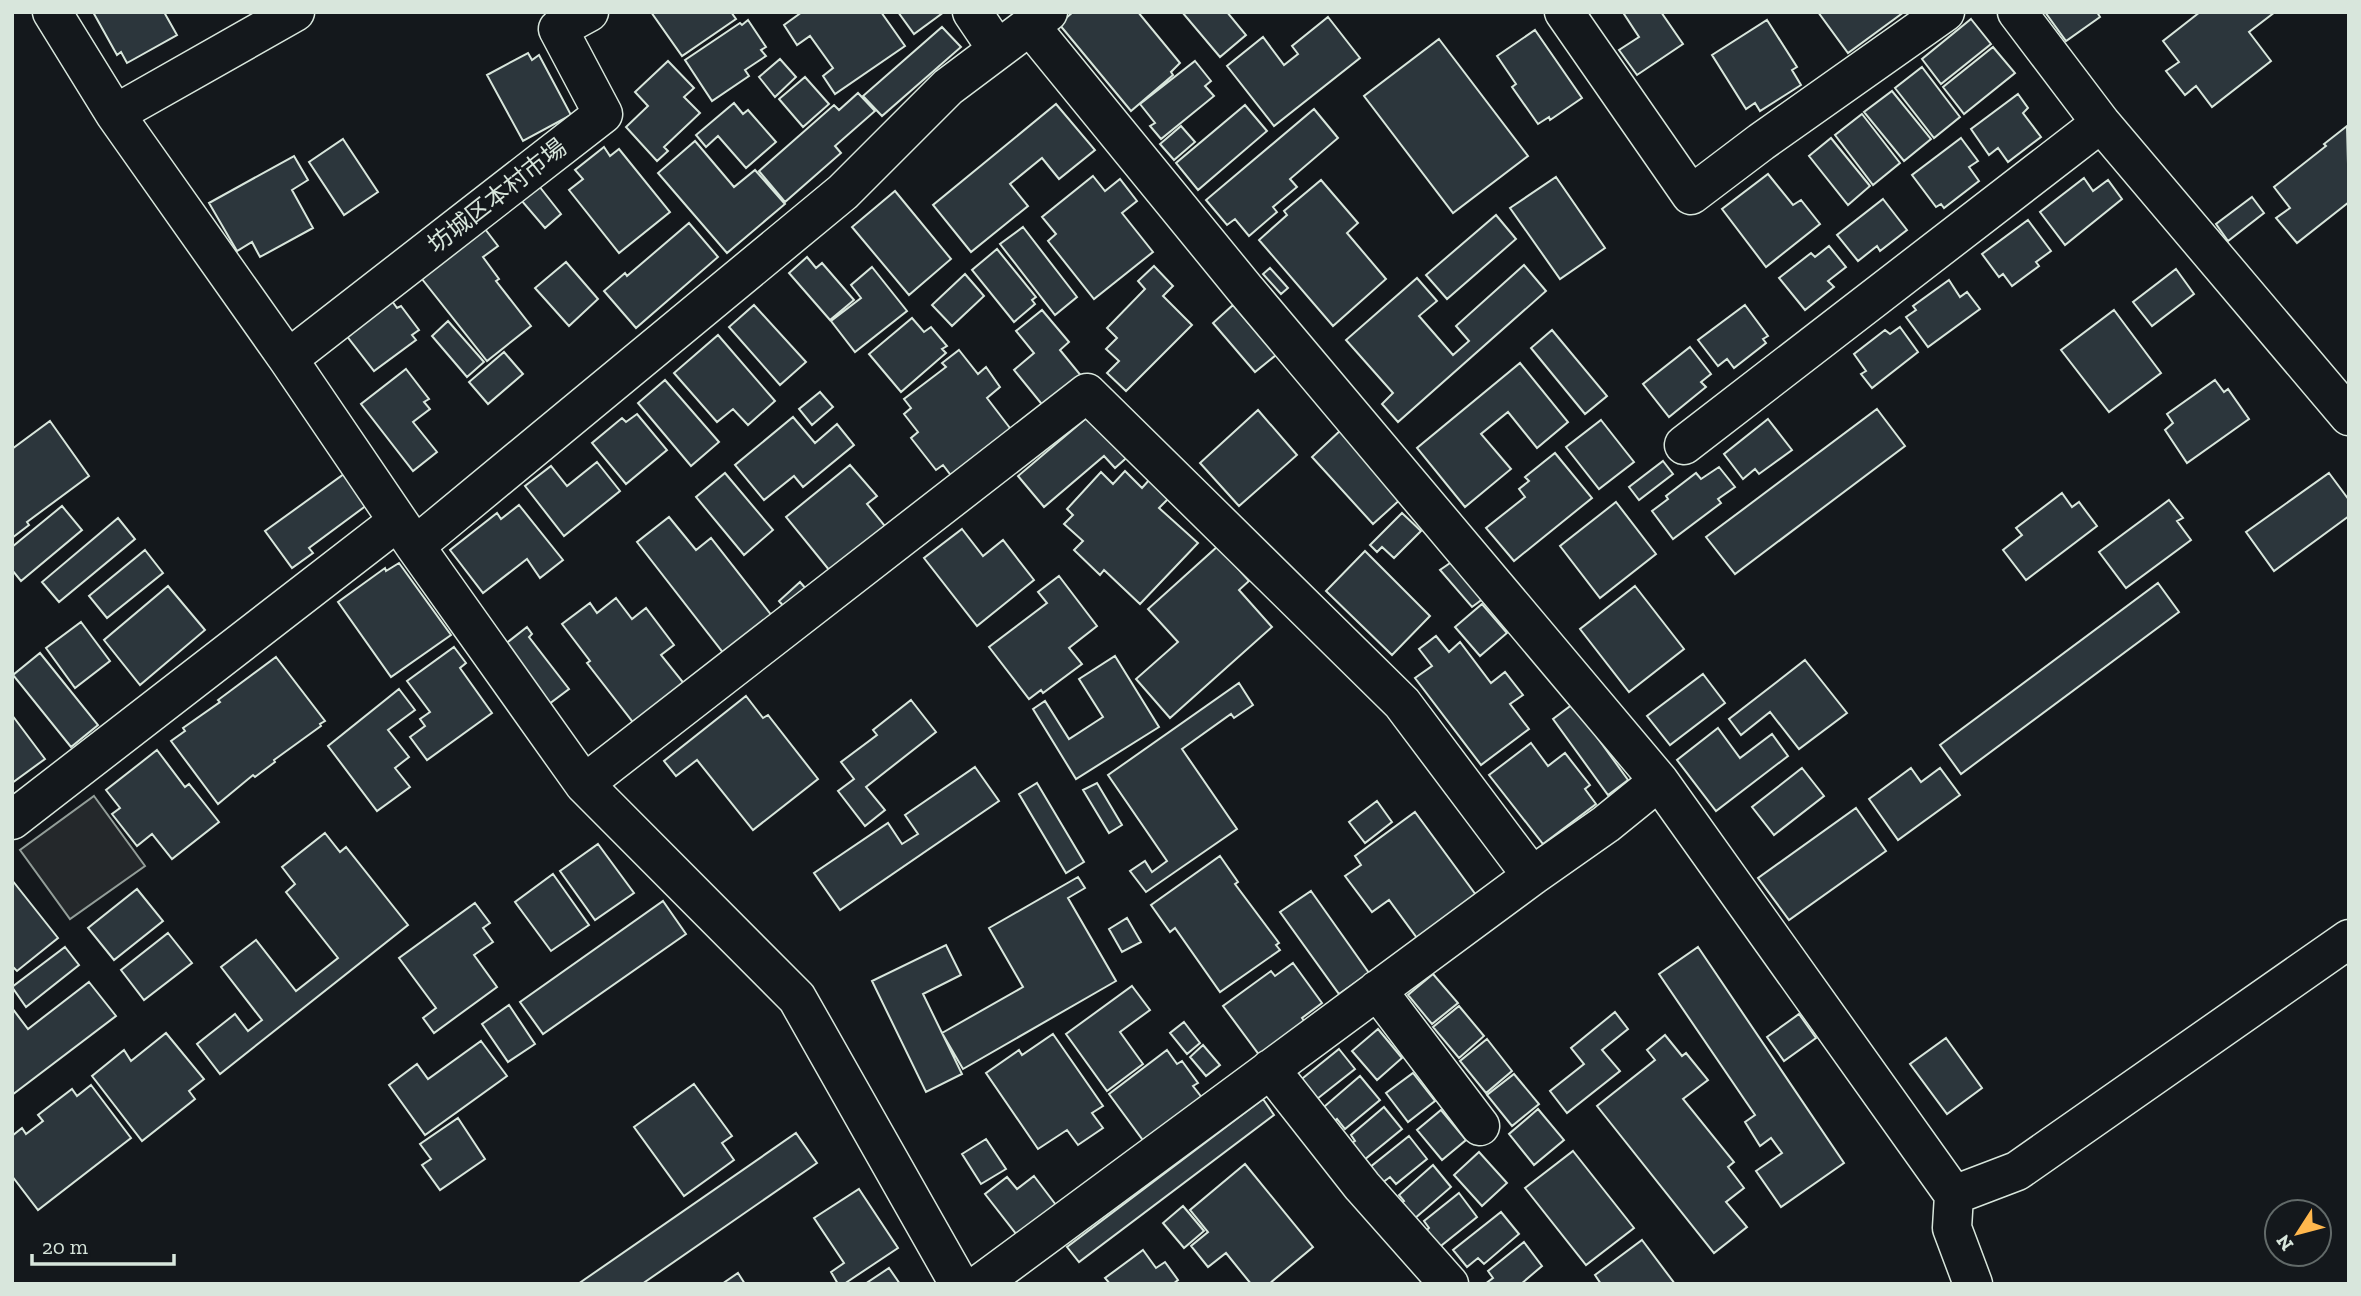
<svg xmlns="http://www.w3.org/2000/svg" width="2361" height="1296" viewBox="0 0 2361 1296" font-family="'Zilla Slab','Noto Sans JP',serif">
<rect width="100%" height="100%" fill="#14181c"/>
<path fill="#24282b" stroke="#939e99" stroke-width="2" d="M94,796L145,866L70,919L20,850Z"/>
<path fill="#2c363c" stroke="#d8e6dc" stroke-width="2" d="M93,12H164L177,35L127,63L121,52L117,55Z
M651,12H731L736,19L682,56Z
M802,12H881L905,46L835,94L823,76L833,68L810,36L797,45L784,25Z
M898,12H944L914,34Z
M1073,12H1138L1180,63L1171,72L1173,75L1131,111L1059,24Z
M1182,12H1227L1246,35L1220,57Z
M1627,12H1661L1683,44L1637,75L1619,50L1639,37L1624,14Z
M1818,12H1904L1848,53Z
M2045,12H2097L2100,17L2066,41Z
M2200,12H2275L2249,32L2271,61L2212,107L2196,86L2185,95L2166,71L2179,62L2163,41Z
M1328,17L1360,58L1274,126L1227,66L1263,37L1284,65L1298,54L1292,46Z
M1971,19L1991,44L1941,84L1922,59Z
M748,20L766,47L761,50L766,56L745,70L749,76L712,101L685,60L740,23L742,25Z
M1767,20L1797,67L1792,70L1801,85L1760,111L1755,103L1746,109L1712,55Z
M942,27L961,47L882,116L863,96Z
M1535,30L1582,98L1550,120L1549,117L1538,124L1512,87L1516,84L1497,56Z
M1439,39L1528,156L1453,213L1364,96Z
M1993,47L2015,73L1964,114L1943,87Z
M528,53L532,60L539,55L571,115L523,141L487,75Z
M780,59L796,77L775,97L759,77Z
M668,61L694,88L684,97L700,113L664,147L668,151L657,161L626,127L648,106L635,92Z
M1195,61L1211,81L1205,86L1214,96L1161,139L1150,126L1155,123L1140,104Z
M1922,67L1960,117L1934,138L1895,88Z
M805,77L829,104L803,127L779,99Z
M1892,91L1931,139L1904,161L1864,112Z
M858,93L875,111L835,146L841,153L785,202L759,171L834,105L839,110Z
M2018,94L2028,108L2023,113L2041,137L2008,162L1998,148L1989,155L1971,129Z
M734,103L743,114L748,110L776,142L746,168L718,136L706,147L696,135Z
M1056,104L1095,150L1059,179L1042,158L1010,184L1028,206L971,252L933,205Z
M1245,105L1267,131L1198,190L1176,163Z
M1314,109L1338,138L1290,179L1297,187L1273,207L1277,212L1249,236L1235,219L1227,225L1206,200Z
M1862,114L1900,163L1873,185L1835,135Z
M1181,126L1195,142L1174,160L1160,144Z
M2347,126L2349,202L2297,243L2276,218L2290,208L2274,187L2326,146L2324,144Z
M1831,138L1870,186L1848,205L1809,156Z
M1961,138L1978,161L1969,167L1979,181L1944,208L1941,204L1936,207L1912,175Z
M343,139L378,192L344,215L309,162Z
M695,141L734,187L755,170L785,204L727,253L658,173Z
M604,147L610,156L619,149L670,212L619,253L569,190L583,179L575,170Z
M294,156L308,180L292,190L313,228L260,257L252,242L237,251L209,203Z
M1768,174L1793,205L1801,200L1820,224L1766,267L1722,209Z
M1093,176L1105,191L1120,179L1137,201L1122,213L1153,252L1094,299L1048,241L1056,234L1042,217Z
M1556,177L1605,248L1560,279L1510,208Z
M2084,178L2093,191L2108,180L2122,199L2065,245L2040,212Z
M1321,180L1358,223L1347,233L1386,279L1333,326L1259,240L1287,215L1284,211Z
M539,186L561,214L545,228L521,200Z
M895,191L951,259L909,295L852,227Z
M2252,197L2264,213L2228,241L2216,224Z
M1883,199L1907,230L1880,251L1877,246L1858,261L1837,235Z
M1496,215L1516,239L1447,299L1426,275Z
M2028,220L2051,251L2036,262L2039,266L2012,286L2003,274L1999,277L1982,254Z
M689,223L718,257L636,328L604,291L625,273L627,276Z
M482,225L498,246L483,257L499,279L496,281L531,326L487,361L418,274Z
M1023,227L1077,297L1055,315L1000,244Z
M1829,246L1846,267L1828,281L1834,287L1805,310L1779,278L1811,253L1815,257Z
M997,249L1036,297L1032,300L1035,304L1014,322L972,270Z
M807,257L816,268L822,263L854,300L830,320L789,273Z
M566,262L598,299L569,326L535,288Z
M1524,265L1546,291L1398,422L1382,404L1393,393L1346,340L1417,278L1437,301L1419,316L1453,355L1469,341L1456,326Z
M1154,266L1173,286L1163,296L1192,325L1126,391L1107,373L1119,361L1106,349L1117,338L1107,328L1145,289L1138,281Z
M872,267L907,311L855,352L831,321L861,298L851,285Z
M1270,268L1288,288L1281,294L1263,274Z
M2176,269L2194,294L2152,326L2133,302Z
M965,274L984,296L952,326L932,305Z
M1949,280L1960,297L1967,292L1980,309L1928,347L1906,317L1916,310L1913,306Z
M392,301L397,308L401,306L419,330L412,335L416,340L374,371L346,335Z
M754,305L806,362L780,385L729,327Z
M1233,305L1276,355L1255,372L1213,323Z
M1745,305L1768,336L1763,339L1766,343L1734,368L1727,359L1718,366L1698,340Z
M1042,310L1069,342L1060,350L1087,383L1049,413L1014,370L1034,353L1016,331Z
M2114,310L2161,373L2109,412L2061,350Z
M912,318L924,332L931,327L947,346L942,349L946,353L901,392L869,354Z
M448,321L484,362L467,377L432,336Z
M1900,327L1918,352L1872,388L1861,374L1866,371L1854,354L1885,330L1890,334Z
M1552,330L1607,396L1585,414L1531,348Z
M718,335L775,401L748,425L733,409L717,422L674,373Z
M1690,347L1711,374L1701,382L1706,387L1669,417L1643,384Z
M959,350L978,374L986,367L1000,387L987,398L1013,432L953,478L943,465L936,470L911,438L918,432L904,414L911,408L904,399L946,367L942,363Z
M504,352L523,374L488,404L469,382Z
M1520,363L1568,422L1537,448L1508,412L1481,434L1511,469L1465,507L1417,448Z
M406,369L429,399L424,402L430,409L413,422L437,452L413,471L361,404Z
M665,380L719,442L691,466L638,403Z
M2215,380L2224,392L2228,389L2249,419L2187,463L2165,430L2173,423L2167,414Z
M820,392L833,407L812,425L799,409Z
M1877,409L1905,446L1735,574L1706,537Z
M1258,410L1297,455L1239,506L1200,463Z
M637,414L667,450L626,484L592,443L622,418L626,422Z
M1090,415L1132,453L1115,468L1104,456L1044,507L1018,476Z
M793,417L815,443L837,424L854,445L803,487L794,476L764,500L735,465Z
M1768,419L1792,450L1759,474L1755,469L1743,479L1724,454Z
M1601,420L1634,462L1599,489L1566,447Z
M50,421L89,476L27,522L29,525L12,538V449Z
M1342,429L1403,497L1373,524L1312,457Z
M1555,453L1592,498L1514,561L1486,528L1525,497L1519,489L1529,481L1525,477Z
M1663,461L1673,474L1639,500L1629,487Z
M597,462L620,491L564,536L525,486L551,466L567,486Z
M850,465L877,496L867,504L889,531L834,576L786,517Z
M1719,467L1735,487L1718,499L1721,503L1673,539L1652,511L1668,499L1666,496L1696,473L1701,479Z
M1125,471L1142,488L1150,479L1170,497L1159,508L1198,543L1140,604L1104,570L1100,575L1074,550L1083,541L1064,524L1073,515L1067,509L1101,472L1113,484Z
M725,473L773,530L744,555L696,497Z
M2329,473L2349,500V516L2274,571L2246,532Z
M344,474L367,505L309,548L313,553L292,568L265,531Z
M2062,493L2072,507L2079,502L2097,526L2026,580L2003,550L2022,535L2016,528Z
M2169,500L2183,518L2177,521L2191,540L2126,588L2099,552Z
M1616,502L1656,554L1600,598L1560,546Z
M519,505L563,560L540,578L527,559L483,593L450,550L497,513L501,519Z
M62,506L82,530L21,581L12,570V547Z
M1402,513L1421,531L1394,558L1382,547L1377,552L1370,545Z
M669,517L696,550L711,538L776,621L728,659L637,542Z
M118,518L135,539L59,602L42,582Z
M962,529L983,556L1003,540L1034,580L977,626L924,558Z
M1218,546L1249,581L1239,590L1272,627L1170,718L1136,679L1178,642L1148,609Z
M145,550L163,573L107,618L89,596Z
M1365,551L1430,616L1392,655L1326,591Z
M1453,561L1484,598L1472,607L1440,570Z
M399,563L451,635L391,677L338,602L385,568L386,571Z
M1059,576L1097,626L1069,648L1082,664L1043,693L1041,690L1029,699L989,647L1047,603L1038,592Z
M800,582L813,597L792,616L779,601Z
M2158,583L2179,612L1961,774L1940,745Z
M168,586L205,630L140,685L104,640Z
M1635,586L1684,649L1629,692L1580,629Z
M616,598L632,619L646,608L674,645L661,655L690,691L639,730L587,663L590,661L562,624L590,603L597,613Z
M1482,604L1507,633L1480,656L1455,627Z
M81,622L110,661L75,688L46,648Z
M527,627L532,634L529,637L569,689L549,704L504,645Z
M1436,636L1449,652L1460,642L1491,683L1505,672L1523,695L1510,704L1529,729L1481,765L1415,678L1432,666L1419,649Z
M454,647L466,663L460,668L492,713L427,760L410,737L425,726L420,719L430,712L407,681Z
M40,653L98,725L71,747L13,675Z
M1115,656L1159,727L1076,779L1033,709L1045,701L1069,739L1103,717L1079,679Z
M276,657L325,721L320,724L321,726L274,760L275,762L255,777L253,775L218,804L171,741L185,731L183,728L220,702L218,700Z
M1805,660L1847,713L1799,749L1770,712L1741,735L1729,719Z
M1703,674L1725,703L1670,745L1647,716Z
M1239,683L1253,705L1234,718L1231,714L1182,749L1237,829L1146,892L1130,871L1145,861L1152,872L1167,861L1108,775Z
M399,689L415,710L388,730L409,757L395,768L410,787L377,811L328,746Z
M746,696L763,718L768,715L818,779L753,830L697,760L676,776L664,761Z
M911,700L936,732L866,787L885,810L865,826L838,791L854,779L841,762L877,735L873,730Z
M1573,704L1628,780L1608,795L1553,719Z
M12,715L45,759L12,783Z
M1718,728L1740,758L1772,734L1788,756L1716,811L1677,760Z
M1531,743L1548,766L1565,753L1590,785L1585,789L1596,804L1543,844L1489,775Z
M157,750L185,787L189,784L219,822L172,859L152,834L137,846L112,814L120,808L106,790Z
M975,767L999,801L840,910L814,873L888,823L902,844L918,834L905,815Z
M1802,768L1824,796L1774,835L1752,807Z
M1911,768L1921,782L1940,768L1960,795L1898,840L1869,799Z
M1037,783L1084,862L1066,873L1019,794Z
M1097,783L1122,825L1109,833L1083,790Z
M1377,801L1392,822L1365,843L1349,822Z
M1856,808L1886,851L1789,920L1758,878Z
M1415,812L1476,895L1417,938L1389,900L1372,912L1345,876L1361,865L1355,856Z
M325,833L340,852L346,847L408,925L220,1074L197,1044L235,1014L248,1031L262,1020L221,967L256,940L296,991L338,958L286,892L295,884L282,867Z
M598,844L634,893L595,920L560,871Z
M1220,856L1238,882L1235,884L1279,943L1276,945L1280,950L1220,992L1175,928L1170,932L1151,905Z
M553,874L589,925L551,951L515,902Z
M1078,877L1085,888L1068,898L1116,981L963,1069L942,1033L1023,987L989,928Z
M12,880L58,938L17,971L12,966Z
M137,889L163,921L114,960L88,928Z
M1311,891L1369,973L1339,994L1280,912Z
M663,901L686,934L543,1034L520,1002Z
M475,903L490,923L483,928L493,942L474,955L497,987L434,1033L423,1018L436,1008L399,958Z
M1127,918L1141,942L1122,952L1109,929Z
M168,933L192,963L144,1000L121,970Z
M946,945L961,975L923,994L962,1074L926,1092L872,981Z
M65,947L79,965L26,1007L12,987Z
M1698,947L1844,1163L1781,1207L1756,1171L1782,1153L1771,1138L1760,1146L1745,1122L1755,1115L1659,974Z
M1293,963L1322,1003L1302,1018L1305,1022L1260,1056L1223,1006L1271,971L1275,976Z
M1433,974L1458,1003L1432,1024L1408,995Z
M89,982L116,1016L12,1095V1008L28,1029Z
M1132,986L1150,1010L1120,1032L1143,1064L1107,1091L1066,1034Z
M509,1005L535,1044L508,1062L482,1024Z
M1459,1006L1484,1036L1459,1058L1433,1027Z
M1615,1012L1628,1029L1602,1050L1620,1071L1567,1113L1550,1091L1584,1064L1571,1048Z
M1799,1014L1816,1038L1784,1061L1767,1037Z
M1184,1022L1200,1043L1187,1054L1170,1033Z
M1378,1029L1402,1058L1377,1080L1352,1051Z
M166,1033L204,1079L189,1091L195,1099L142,1141L92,1076L124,1050L131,1061Z
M1053,1034L1103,1106L1092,1113L1103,1128L1078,1145L1067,1130L1038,1149L986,1073L1019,1050L1022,1055Z
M1665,1035L1682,1056L1686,1053L1708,1080L1683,1099L1734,1162L1728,1167L1744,1188L1726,1202L1747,1227L1714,1253L1597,1106L1655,1060L1647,1050Z
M1946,1038L1982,1088L1947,1114L1910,1064Z
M1487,1039L1512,1071L1486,1093L1460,1061Z
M481,1041L507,1076L425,1135L389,1085L417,1064L428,1079Z
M1203,1045L1220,1065L1206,1076L1190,1057Z
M1339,1049L1355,1069L1317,1099L1298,1082Z
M1167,1050L1177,1064L1182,1061L1198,1083L1193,1086L1203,1099L1145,1143L1109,1094Z
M1413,1073L1435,1101L1408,1122L1386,1093Z
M1514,1074L1539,1104L1512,1126L1487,1095Z
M1360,1076L1380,1100L1345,1129L1337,1119L1329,1125L1318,1112Z
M694,1084L732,1136L722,1143L734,1160L684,1196L634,1127Z
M91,1085L131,1138L38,1210L12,1176V1136L22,1128L26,1134L43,1121L38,1115L72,1089L77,1096Z
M1263,1099L1274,1115L1079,1262L1067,1247Z
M1384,1107L1402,1129L1364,1160L1350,1144L1355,1141L1351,1135Z
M1538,1109L1564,1140L1534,1165L1509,1134Z
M1441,1110L1466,1140L1442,1160L1417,1130Z
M458,1118L485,1159L440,1190L422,1165L431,1159L420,1144Z
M796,1133L817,1163L642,1284H578Z
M1409,1136L1427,1159L1396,1184L1390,1177L1382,1183L1369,1168Z
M986,1139L1006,1169L981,1184L962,1154Z
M1573,1151L1634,1228L1586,1265L1525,1188Z
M1479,1152L1507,1183L1482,1206L1454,1175Z
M1245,1164L1313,1247L1269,1284H1251L1226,1253L1208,1267L1191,1246L1208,1232L1190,1210Z
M1433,1165L1451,1187L1414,1219L1400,1204L1404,1201L1399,1195Z
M1034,1176L1056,1205L1017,1235L985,1194L1007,1177L1017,1189Z
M859,1189L898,1248L844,1284H838L831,1272L844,1263L814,1218Z
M1459,1193L1477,1217L1437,1249L1424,1233L1429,1228L1424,1221Z
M1183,1206L1204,1231L1184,1248L1163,1223Z
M1501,1212L1519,1234L1484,1264L1478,1258L1467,1267L1453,1250Z
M1642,1240L1675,1284H1601L1595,1275Z
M1524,1242L1542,1266L1521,1284H1485L1493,1278L1488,1271Z
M1143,1250L1156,1268L1165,1262L1178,1280L1173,1284H1110L1105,1278Z
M889,1268L900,1284H865Z
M738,1273L745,1284H722Z"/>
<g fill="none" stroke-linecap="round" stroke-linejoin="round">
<defs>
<path id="street" d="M52,12L115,114L288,359L415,546L584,784L797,998L959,1284
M972,12L997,49
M1564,12L1691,195L1761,142L1945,12
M2017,12L2101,123L2349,416
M1031,27L1245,289L1659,781L1954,1195L1952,1228L1973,1284
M115,114L295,12
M288,359L603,114L558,29L589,12
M1684,445L2101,123
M415,546L843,192L948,87L1048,12
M584,784L1087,393L1402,703L1532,876
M12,820L398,521
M1377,990L1480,1126
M1270,1069L1362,1186L1449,1284
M1954,1195L2017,1171L2349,939
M980,1284L1532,876L1606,824L1659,781"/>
</defs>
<use href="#street" stroke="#d8e6dc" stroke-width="41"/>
<use href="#street" stroke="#14181c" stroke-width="38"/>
</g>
<g text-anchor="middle" stroke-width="5" stroke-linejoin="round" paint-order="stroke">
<g font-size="24" fill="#d8e6dc" stroke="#14181c">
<text transform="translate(497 196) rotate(-38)" y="8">坊城区本村市場</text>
</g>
</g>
<rect width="2361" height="1296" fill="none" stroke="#d8e6dc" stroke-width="28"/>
<g transform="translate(2298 1233) rotate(234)"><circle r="33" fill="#14181c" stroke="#626a69" stroke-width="2"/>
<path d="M0-5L12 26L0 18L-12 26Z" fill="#ffb74d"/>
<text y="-10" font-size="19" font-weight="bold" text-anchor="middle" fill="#d8e6dc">N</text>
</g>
<path d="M32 1254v10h142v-10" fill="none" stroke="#d8e6dc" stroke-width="3.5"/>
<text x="42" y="1254" font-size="21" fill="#d8e6dc" stroke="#14181c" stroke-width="5" paint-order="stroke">20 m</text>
</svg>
